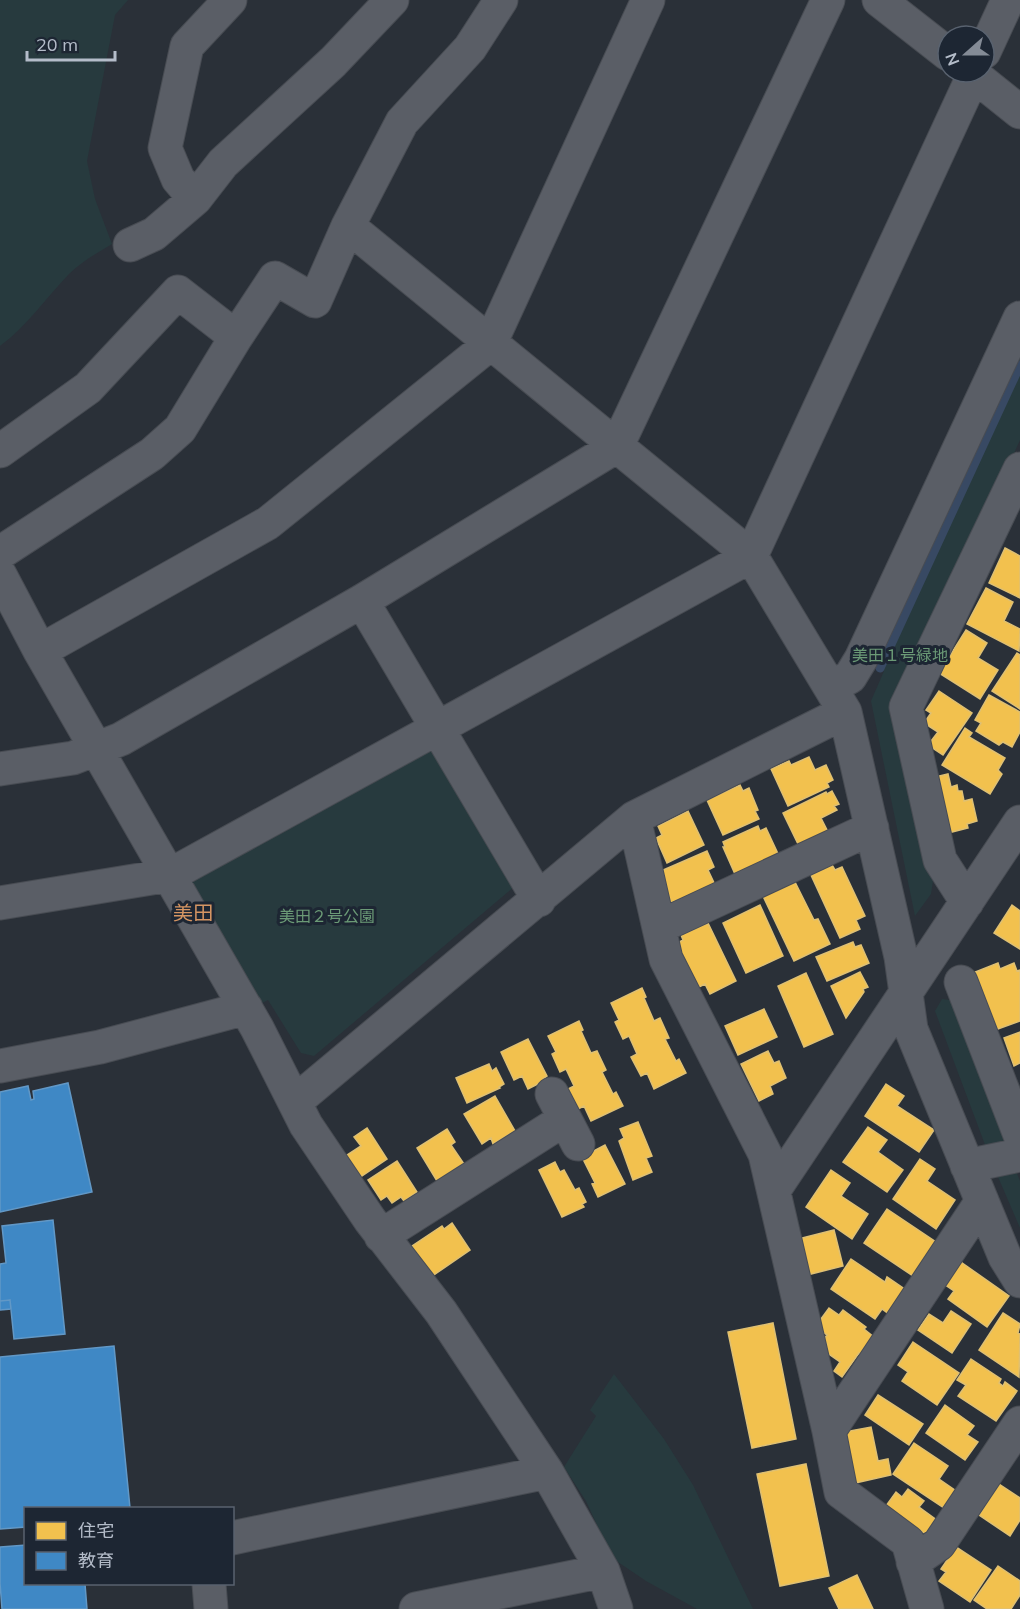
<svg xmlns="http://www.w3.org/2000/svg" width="1020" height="1609" viewBox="0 0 1020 1609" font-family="Mulish,'Noto Sans JP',sans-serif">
<rect width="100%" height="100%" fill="#2a3038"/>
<path fill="#273a3e" d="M0,0H128L115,15L87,161L95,199L112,244C97,253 81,262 69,274C46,298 27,326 0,346Z
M1020,352V440L897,710L933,881L931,894L915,916L871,701L884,671L873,667Z
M425,749L440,753L515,886L314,1056L301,1053L268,1000L258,1005L191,891L192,878Z
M942,999L958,1001L1009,1136L1004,1146L987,1150L935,1011Z
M1014,1166L1020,1181V1228L995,1170Z
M614,1374L664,1439L693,1485L753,1609H697L646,1581L612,1558L586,1501L564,1467L596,1416L590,1410Z"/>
<path fill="#f2c14e" stroke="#dfc073" stroke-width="1.5" d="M1005,548L1020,556V598L989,583Z
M986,588L1013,602L1004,621L1020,629L1019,651L967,624Z
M966,630L987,643L978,658L998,670L980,699L939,673Z
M1017,653L1020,655V709L992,691Z
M939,691L972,713L943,755L928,745L938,732L924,723L931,713L926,710Z
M989,695L1020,712V732L1012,747L1003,742L999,745L976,731L981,723L975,720Z
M965,728L972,733L969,737L1005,758L998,770L1002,774L990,794L942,765Z
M809,757L815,770L826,765L833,780L827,783L829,787L788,806L771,769L789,761L791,765Z
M948,774L951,787L957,785L958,791H962L964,801L972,799L977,821L967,824L968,828L948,833L935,777Z
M740,785L743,791L749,788L758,810L755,811L759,819L723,835L707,800Z
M832,791L839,804L834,806L837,810L821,818L828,832L799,846L783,813L826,792L827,794Z
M688,811L704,845L667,863L656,838L662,835L658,826Z
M758,826L760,831L766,828L780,858L735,874L723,847H725L723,842Z
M707,851L714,867L708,870L717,889L679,905L677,900L671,903L661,871Z
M832,865L835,870L842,867L865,916L856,920L860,929L840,938L811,875Z
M795,882L814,920L818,919L830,944L794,961L762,894L773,889L774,892Z
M760,905L783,956L746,973L723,923Z
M1012,905L1020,911V949L994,933Z
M708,923L736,981L710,994L705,984L697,988L676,944L683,940L681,935Z
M853,942L855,947L861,945L869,963L827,981L816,957Z
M998,963L1000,969L1014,963L1017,971L1020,970V1021L995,1030L973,973Z
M860,972L868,987L863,989L864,992L846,1018L831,986Z
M806,973L833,1034L804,1047L778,986Z
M642,988L646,997L644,998L654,1021L660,1018L669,1038L665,1039L676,1061L679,1059L686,1073L654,1089L647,1073L641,1076L631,1057L637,1054L629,1036L623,1039L615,1022L619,1020L611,1003Z
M764,1009L777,1037L738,1055L725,1026Z
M579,1021L583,1030L581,1031L591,1053L597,1051L606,1070L602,1072L613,1094L616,1092L623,1106L591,1121L584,1106L578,1109L568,1089L574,1086L566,1069L560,1072L552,1054L556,1052L548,1036Z
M1020,1032V1063L1014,1066L1004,1038Z
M528,1039L547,1076L543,1079L544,1081L528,1089L522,1076L514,1080L501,1052Z
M768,1051L774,1063L779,1061L786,1078L770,1086L773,1094L759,1101L741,1064Z
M489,1064L492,1071L496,1068L504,1084L499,1087L500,1088L467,1103L456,1078Z
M886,1084L904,1096L897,1106L934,1130L919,1152L865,1116Z
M495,1096L515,1131L493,1144L491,1138L482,1144L464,1114Z
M638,1122L652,1156L646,1158L652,1172L633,1180L619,1141L624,1138L620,1129Z
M868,1127L887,1140L878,1152L903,1170L887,1192L843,1162Z
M367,1128L387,1159L356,1180L341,1159L361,1146L354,1137Z
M447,1129L455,1142L451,1145L464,1164L437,1181L417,1148Z
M605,1145L625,1184L598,1197L592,1184L595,1183L582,1157Z
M920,1159L935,1169L927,1181L955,1200L936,1229L893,1199Z
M397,1161L417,1192L404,1201L401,1197L392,1203L387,1196L381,1200L368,1180Z
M555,1162L560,1172L564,1170L575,1190L579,1188L586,1202L582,1204L584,1207L562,1217L539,1170Z
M831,1170L850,1183L841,1196L868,1214L852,1239L806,1207Z
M887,1209L936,1242L913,1276L864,1243Z
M452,1223L470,1250L428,1279L412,1246L442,1226L444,1229Z
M834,1230L843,1266L807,1275L798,1239Z
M851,1259L885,1282L887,1277L906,1290L890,1315L882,1309L875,1319L831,1289Z
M958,1260L1009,1296L987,1327L948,1299L954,1291L941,1282Z
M829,1308L839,1315L843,1310L866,1327L864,1329L875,1338L862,1356L859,1353L842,1377L834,1371L840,1362L823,1350L827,1344L823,1340L827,1335L815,1327Z
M951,1311L971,1324L952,1353L918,1330L929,1314L943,1323Z
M1003,1313L1020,1324L1018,1333L1020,1334L1019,1377L979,1350Z
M773,1323L796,1439L752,1448L728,1332Z
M913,1342L959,1373L937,1405L902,1381L908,1372L898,1365Z
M971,1359L1001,1379L999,1383L1003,1386L1005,1382L1017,1391L996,1421L958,1396L966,1385L957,1380Z
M878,1395L923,1424L909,1445L865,1415Z
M945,1405L974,1426L967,1435L978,1442L965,1460L926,1433Z
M871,1427L878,1461L888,1459L891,1475L855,1483L844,1432Z
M914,1443L948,1466L939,1479L959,1493L947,1510L893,1474Z
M806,1464L829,1576L780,1586L757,1474Z
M999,1484L1020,1498V1520L1010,1536L979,1515Z
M908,1489L924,1501L919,1507L938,1521L928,1536L917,1528L914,1533L883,1510L896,1492L902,1497Z
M956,1547L991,1570L970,1602L939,1581L946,1572L941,1569Z
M998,1566L1020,1581V1595L1011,1609H987L974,1600Z
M857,1575L873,1609H839L829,1588Z"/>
<path fill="#3f88c5" stroke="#6298c6" stroke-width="1.5" d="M68,1083L92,1192L0,1212V1092L28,1086L31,1100L34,1099L33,1091Z
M53,1220L65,1334L14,1339L10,1300L0,1301V1264L6,1263L2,1226Z
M10,1300L11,1309L0,1310V1301Z
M114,1346L130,1508H26V1527L0,1529V1357Z
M26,1545V1584H85L87,1609H2L0,1583V1547Z"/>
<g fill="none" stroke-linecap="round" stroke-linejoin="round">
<path stroke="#384963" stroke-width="9" d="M880,668L1020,365"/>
<defs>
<path id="minor" d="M879,0L948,54
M984,52L1008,0
M970,72L1020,112
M195,199L178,179L165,148L187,46L230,0
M348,226L751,556L845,712L901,957L911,1029L1005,1257L1020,1281
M130,245L154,234L195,199L223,163L333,62L392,0
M0,451L88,388L178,292L236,337
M0,553L152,454L180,429L236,337L275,278L315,301L348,226L402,122L470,48L501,0
M0,575L40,651L257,1028L306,1125L370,1220L441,1312L547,1472L603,1571L616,1609
M362,601L539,900
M40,651L268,523L490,344L648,0
M831,687L850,677L861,659L1020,318
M0,769L73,758L121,739L362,601L617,446L828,0
M634,818L666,959L765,1154L829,1431L841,1492L908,1542L927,1609
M967,902L940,860L906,707L1020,469
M0,903L170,875L751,556L975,72
M659,927L872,828
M961,982L1020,1135
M0,1066L100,1047L246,1008
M552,1094L578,1144
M296,1101L634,818L845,712
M967,1166L1020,1155
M774,1190L1020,822
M381,1236L565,1119
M829,1431L982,1201
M232,1538L547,1472
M913,1562L939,1544L1020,1423
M209,1584L211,1609
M416,1609L603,1571"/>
</defs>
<use href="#minor" stroke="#484c53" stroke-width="35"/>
<use href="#minor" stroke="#5a5e66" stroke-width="33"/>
</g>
<g text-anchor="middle" stroke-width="6" stroke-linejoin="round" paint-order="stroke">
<g font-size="16" fill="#6b9a76" stroke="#1d2633">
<text x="900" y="661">美田１号緑地</text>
<text x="327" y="922">美田２号公園</text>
</g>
<g font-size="20" fill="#d59563" stroke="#1d2633">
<text x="193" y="920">美田</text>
</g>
</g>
<rect x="24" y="1507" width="210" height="78" fill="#1d2633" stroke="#59626f" stroke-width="1.5"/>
<rect x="36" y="1522" width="30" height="18" fill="#f2c14e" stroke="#59626f" stroke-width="1.5"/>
<text x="78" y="1537" font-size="18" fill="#b4bcc9">住宅</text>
<rect x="36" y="1552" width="30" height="18" fill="#3f88c5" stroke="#59626f" stroke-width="1.5"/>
<text x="78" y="1567" font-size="18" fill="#b4bcc9">教育</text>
<g transform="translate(966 54) rotate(249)"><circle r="28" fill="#1d2633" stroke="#59626f" stroke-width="1.5"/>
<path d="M0-4.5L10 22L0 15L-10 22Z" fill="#848b96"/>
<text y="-9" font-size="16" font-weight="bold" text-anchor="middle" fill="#b4bcc9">N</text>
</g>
<path d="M27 51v9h88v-9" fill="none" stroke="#b4bcc9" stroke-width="3"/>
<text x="36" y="51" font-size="18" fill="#b4bcc9" stroke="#1d2633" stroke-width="4.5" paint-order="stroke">20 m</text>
</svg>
